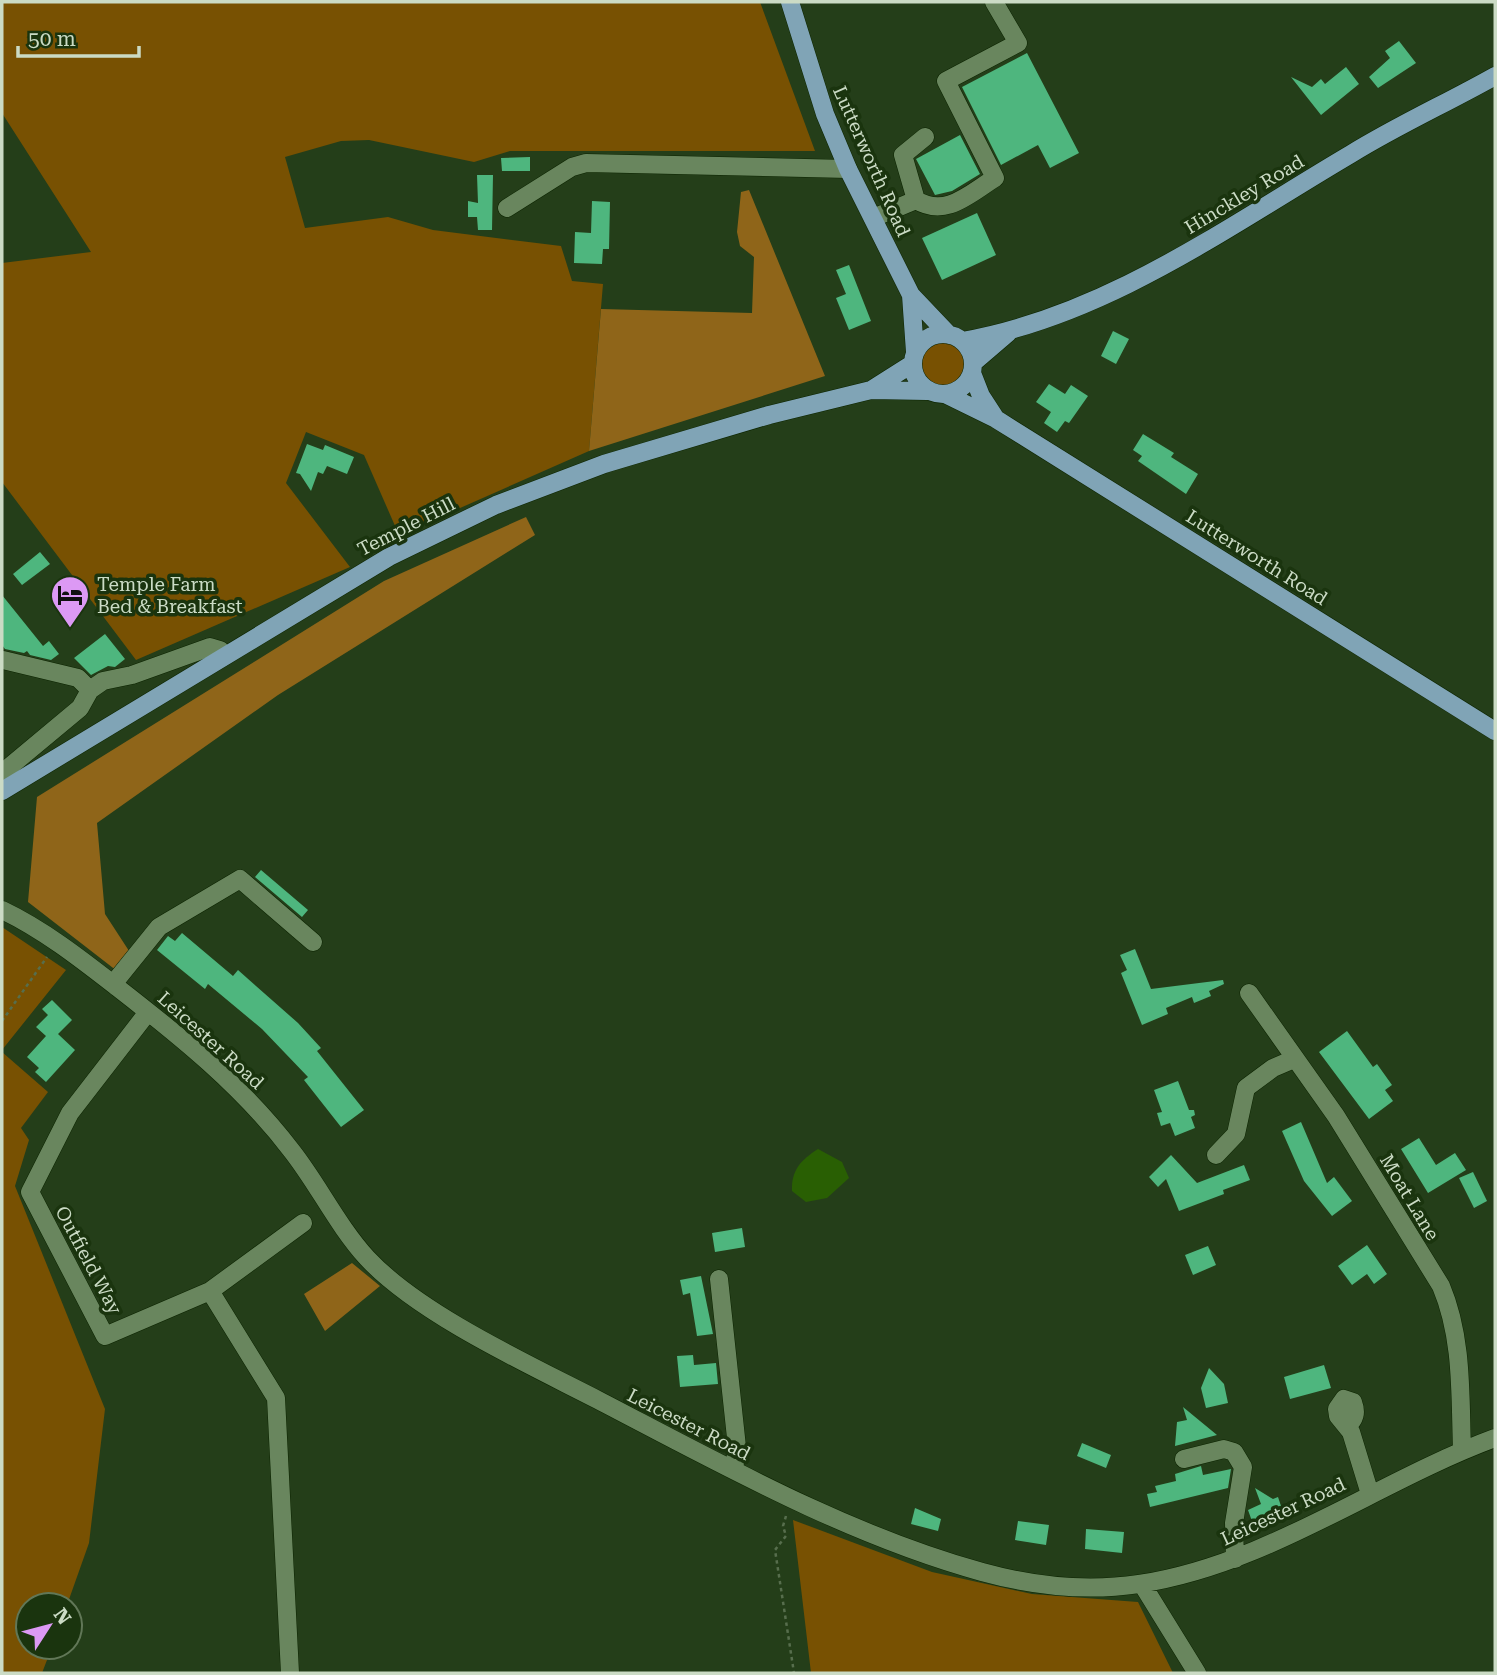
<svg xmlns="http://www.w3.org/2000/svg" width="1497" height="1675" viewBox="0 0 1497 1675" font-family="'Roboto Serif',serif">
<rect width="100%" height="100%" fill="#243e19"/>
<path fill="#785102" d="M2,2H760L815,151H510L474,162L369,140L341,141L285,157L305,228L388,217L433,230L561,246L572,281L603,284L589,451L399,535L364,455L306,432L286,483L350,567L136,660L2,482V263L91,252L2,113Z
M919 365a23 23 0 1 1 46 0a23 23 0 1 1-46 0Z
M2,927L66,970L2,1050Z
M2,1052L48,1092L21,1128L29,1140L15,1186L105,1409L89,1543L67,1605H28V1647H52L42,1673H2Z
M793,1520L932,1572L1032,1594L1138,1602L1173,1673H811Z"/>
<path fill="#8f6519" d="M749,190L825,376L589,451L601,309L752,313L754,257L740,246L737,232L741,192Z
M526,517L535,535L278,695L97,823L105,914L131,954L117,971L28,902L37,797L384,581Z
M352,1263L380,1286L325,1331L304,1294Z"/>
<path fill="#295f03" d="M818,1149L842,1162L849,1178L827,1198L806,1202L792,1191C791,1170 801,1160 818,1149Z"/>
<path fill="#4eb67e" d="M1399,41L1416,63L1378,88L1369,77L1390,58L1385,51Z
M1027,53L1079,153L1050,168L1038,145L1001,165L962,87Z
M1346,67L1359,84L1321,115L1291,77L1312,87L1321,79L1325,84Z
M960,135L980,174L952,191L935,195L916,159Z
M530,157V171H502L501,158Z
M477,175H493L492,230H478L477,217H468V201L478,203Z
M592,201L610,202L609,249H603L602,264L574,263L575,232L591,233Z
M977,213L996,255L942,280L922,238Z
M849,265L871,321L849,330L836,298L846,294L836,270Z
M1113,331L1129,339L1116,364L1101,356Z
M1049,384L1065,394L1071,385L1088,396L1069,423L1065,421L1057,432L1044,423L1051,412L1036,402Z
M1143,434L1174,453L1171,457L1198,474L1186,494L1138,461L1142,456L1133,450Z
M307,444L323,450L325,445L354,457L347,474L327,466L323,474L318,472L311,491L300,474L296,473Z
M40,552L50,564L22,585L13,574Z
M2,595L43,646L49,641L59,654L51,660L30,655L27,651L24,653L5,649L2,645Z
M105,634L125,659L115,667L108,666L91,675L74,658Z
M261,870L308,910L302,917L255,877Z
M182,933L233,976L238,970L298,1023L321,1048L317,1051L364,1110L341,1127L304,1080L308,1077L262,1029L208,984L205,989L157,950L168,936L175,941Z
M1135,949L1151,989L1223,980L1224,984L1209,991L1211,996L1194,1003L1192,997L1166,1008L1168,1014L1142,1025L1121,973L1127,970L1120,955Z
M52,1000L72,1020L58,1034L75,1050L46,1082L35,1072L39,1068L27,1057L46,1036L36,1027L48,1015L42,1009Z
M1347,1031L1373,1067L1377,1064L1392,1085L1385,1090L1393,1101L1369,1119L1319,1052Z
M1178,1081L1189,1110H1194L1195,1115L1191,1117L1195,1128L1175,1136L1170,1123L1161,1126L1157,1113L1162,1112L1154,1090Z
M1301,1122L1327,1183L1334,1177L1352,1201L1332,1216L1304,1181L1282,1131Z
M1419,1138L1436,1165L1455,1153L1466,1170L1428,1193L1401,1149Z
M1171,1155L1197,1183L1244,1165L1250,1180L1223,1190L1224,1194L1179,1211L1166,1179L1158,1187L1149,1177Z
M1473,1172L1487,1201L1474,1208L1459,1178Z
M742,1228L745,1247L715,1252L712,1233Z
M1367,1245L1387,1274L1374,1284L1367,1274L1352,1285L1338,1266Z
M1208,1246L1216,1265L1193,1275L1185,1255Z
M701,1276L713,1334L697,1336L690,1293L683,1295L680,1280Z
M693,1355L694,1365L716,1363L718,1384L680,1387L677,1356Z
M1324,1365L1331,1388L1290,1399L1284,1377Z
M1209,1368L1224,1384L1228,1403L1206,1408L1201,1388Z
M1183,1407L1217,1435L1175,1446L1177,1422L1187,1420Z
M1082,1443L1111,1455L1106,1468L1077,1456Z
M1201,1466L1203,1475L1231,1469L1228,1488L1150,1507L1147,1494L1157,1492L1155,1486L1176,1481L1175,1474Z
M1255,1488L1273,1499L1278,1497L1283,1512L1253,1524L1248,1510L1261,1504Z
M915,1508L941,1519L938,1531L911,1524Z
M1018,1521L1049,1525L1046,1545L1015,1540Z
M1086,1529L1124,1532L1122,1553L1085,1549Z"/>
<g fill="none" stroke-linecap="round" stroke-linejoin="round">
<defs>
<path id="minor" d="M916,200C946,218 969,194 995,178L946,81L1018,43L994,2
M507,208L572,167L586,163L848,169
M873,218L916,200L903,155L925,137
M90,690L103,681L132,675L210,647L220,650L223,657
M2,773L80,708L90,690L78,678L3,660
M2,910C44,930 82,960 118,988C181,1037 242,1086 291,1150C318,1184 337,1225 367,1258C419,1314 528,1364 598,1400C721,1464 848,1535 982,1572C1033,1586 1086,1592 1139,1584C1267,1565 1376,1482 1495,1438
M113,984L159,927L240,879L313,942
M1249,993L1336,1116L1441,1286C1463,1338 1460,1395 1462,1450
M148,1012L70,1113L30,1192L105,1336L210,1291L303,1223
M1216,1155L1236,1134L1246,1088L1273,1068L1294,1059
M719,1279L737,1447L734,1470
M210,1291L276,1398L290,1673
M1347,1427C1355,1419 1357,1413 1353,1402L1344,1399L1337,1409L1338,1416L1351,1432L1370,1494
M1184,1459L1224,1449L1234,1452L1243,1467L1234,1523L1235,1559
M1142,1584L1197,1673"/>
<path id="major" d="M790,2L825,114L848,169L911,295L949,335
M911,295L915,352
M913 364a30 30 0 1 1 60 0a30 30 0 1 1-60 0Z
M962,341C1106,316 1227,227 1351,154C1398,125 1447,103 1495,76
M973,363L1008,333
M972,373L981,396L994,416
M871,390L912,364
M947,395L996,419L1495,731
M2,791L389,557L496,505L604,464L769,415L871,390L927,391"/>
</defs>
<use href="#minor" stroke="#0c2401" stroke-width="19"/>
<use href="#major" stroke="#0c2401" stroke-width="19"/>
<path stroke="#576e4d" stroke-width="2.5" stroke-dasharray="3.5 3.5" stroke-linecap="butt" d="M2,1021L47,957
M786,1516L783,1526L786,1536L775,1550L794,1673"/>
<use href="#minor" stroke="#69865e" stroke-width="18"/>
<use href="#major" stroke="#80a4b6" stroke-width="18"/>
</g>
<defs>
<symbol id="hotel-pin" viewBox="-11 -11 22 30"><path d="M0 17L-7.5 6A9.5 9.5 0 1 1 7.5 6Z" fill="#dc99f4" stroke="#1a340e"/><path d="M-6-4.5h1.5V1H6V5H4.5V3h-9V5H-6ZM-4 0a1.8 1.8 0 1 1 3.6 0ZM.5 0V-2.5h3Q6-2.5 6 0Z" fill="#111"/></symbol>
</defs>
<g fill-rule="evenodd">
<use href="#hotel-pin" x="48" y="573" width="44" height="60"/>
</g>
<g text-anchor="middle" stroke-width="7" stroke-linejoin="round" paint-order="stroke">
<g font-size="19" fill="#cbdbc5" stroke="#1a340e">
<text transform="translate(872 161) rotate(66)" y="7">Lutterworth Road</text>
<text transform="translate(1244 194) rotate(-31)" y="7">Hinckley Road</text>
<text transform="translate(406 526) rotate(-27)" y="7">Temple Hill</text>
<text transform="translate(1257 557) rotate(32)" y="7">Lutterworth Road</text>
<text transform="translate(211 1040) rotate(42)" y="7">Leicester Road</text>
<text transform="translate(1410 1197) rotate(59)" y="7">Moat Lane</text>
<text transform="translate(89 1260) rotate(62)" y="7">Outfield Way</text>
<text transform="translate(689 1424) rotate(27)" y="7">Leicester Road</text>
<text transform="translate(1283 1511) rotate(-25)" y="7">Leicester Road</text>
</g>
<g font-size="19" fill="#cbdbc5" stroke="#1a340e" text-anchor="start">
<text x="97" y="591">Temple Farm<tspan x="97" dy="22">Bed &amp; Breakfast</tspan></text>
</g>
</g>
<rect width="1497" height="1675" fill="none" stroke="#cbdbc5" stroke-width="7"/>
<g transform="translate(49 1626) rotate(54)"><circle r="33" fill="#1a340e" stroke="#617757" stroke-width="2"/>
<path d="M0-5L12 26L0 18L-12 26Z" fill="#dc99f4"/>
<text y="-10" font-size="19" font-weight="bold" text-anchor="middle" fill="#cbdbc5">N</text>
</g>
<path d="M18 46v10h121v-10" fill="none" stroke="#cbdbc5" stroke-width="3.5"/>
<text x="28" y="46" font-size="21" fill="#cbdbc5" stroke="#1a340e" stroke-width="5" paint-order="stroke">50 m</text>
</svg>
